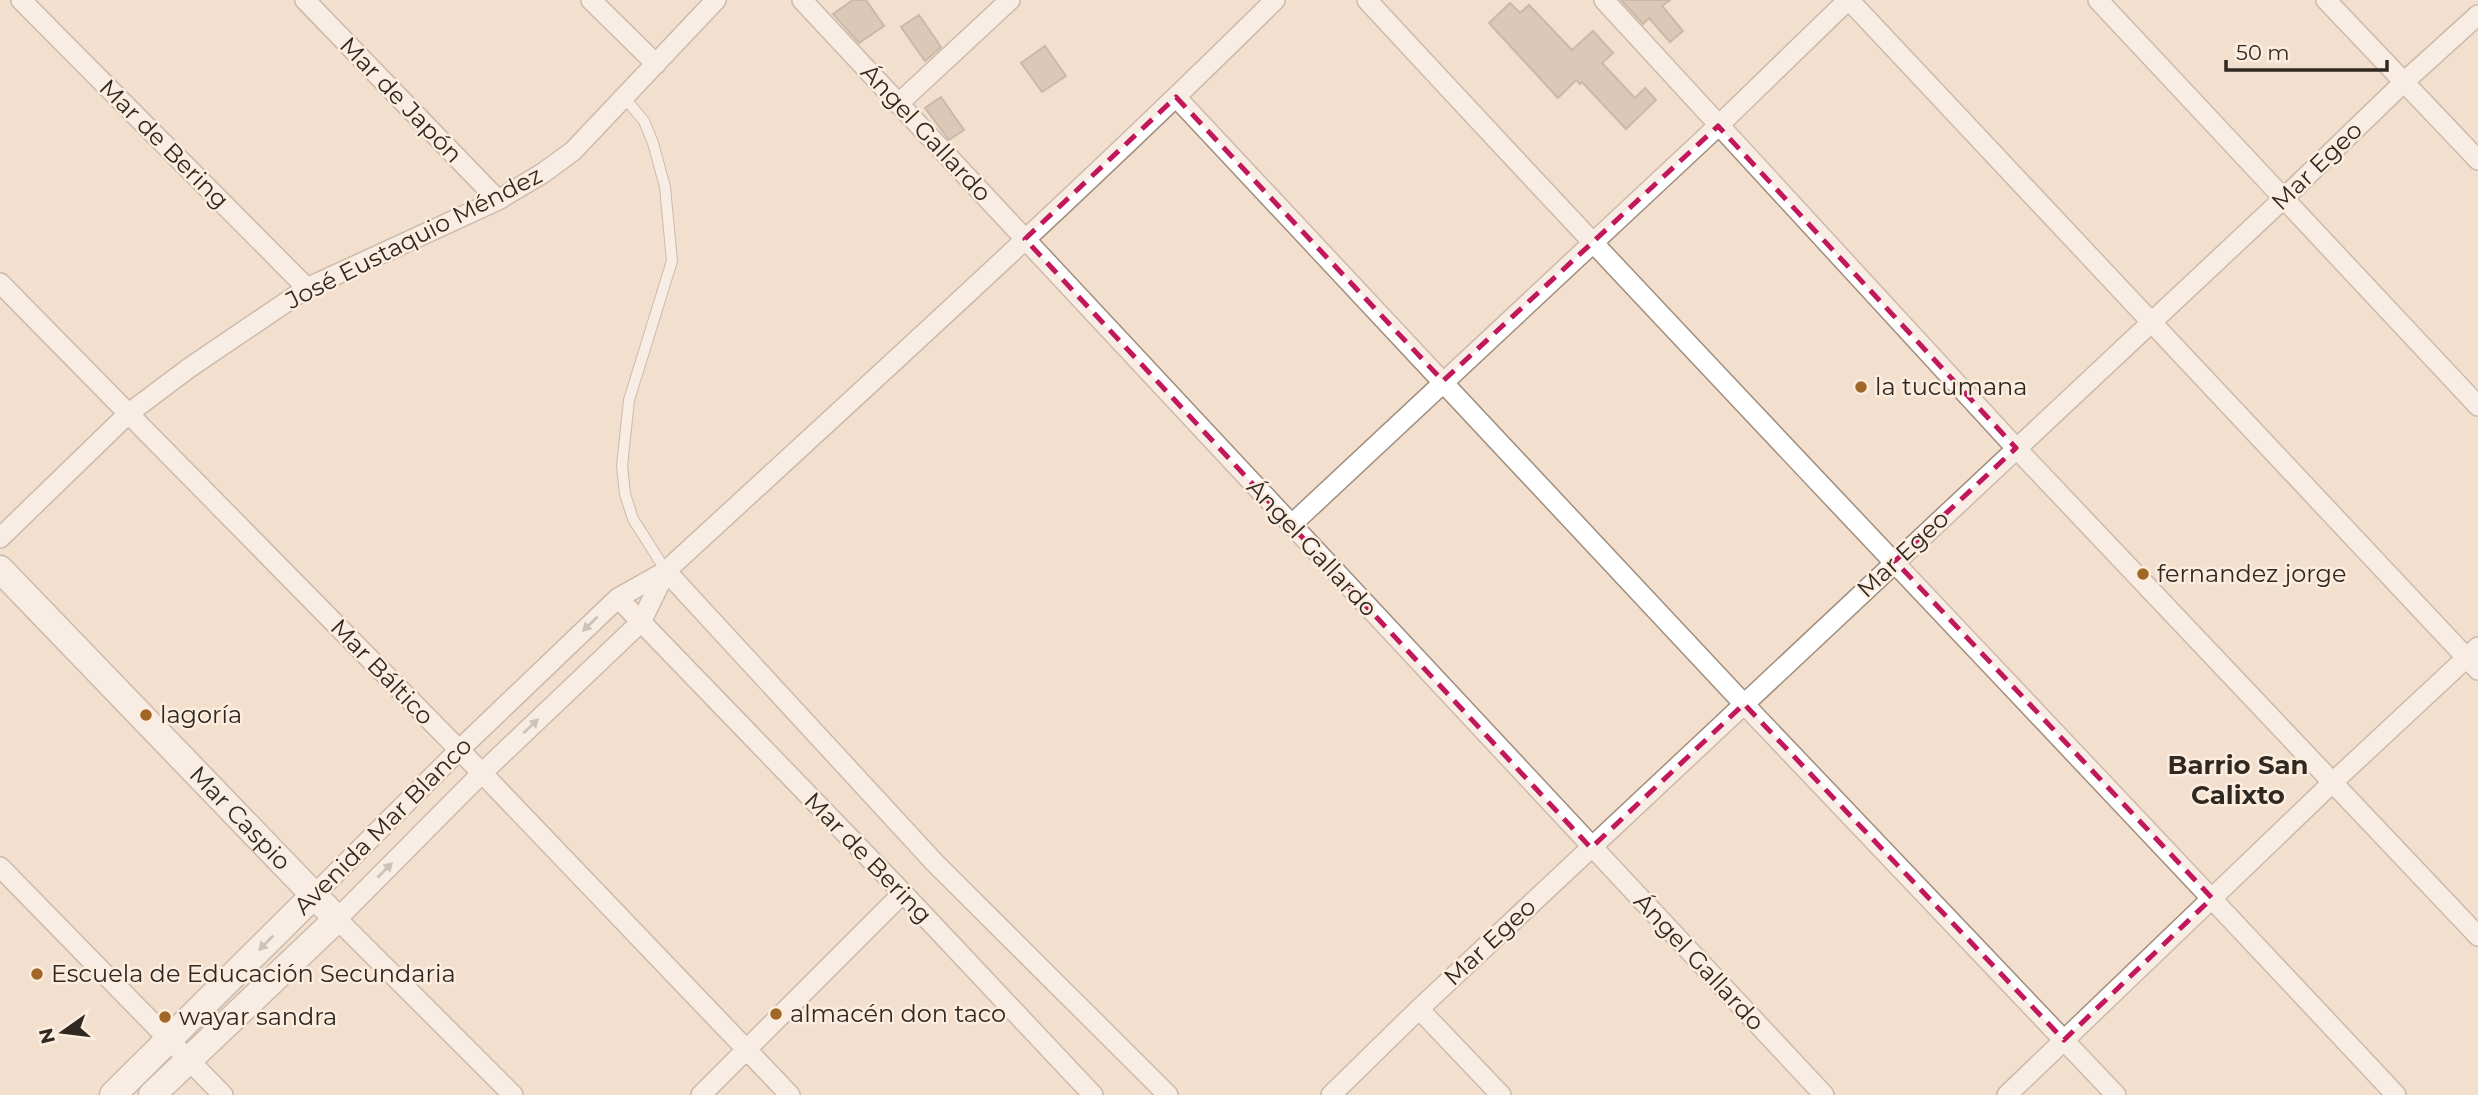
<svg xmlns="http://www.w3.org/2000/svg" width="2478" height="1095" viewBox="0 0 2478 1095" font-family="Montserrat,sans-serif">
<rect width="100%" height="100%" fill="#f2dfce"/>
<path fill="#bfad9c" stroke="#9d8b7b" stroke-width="2" d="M853,0H866L884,26L859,43L833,14Z
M1621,0H1670L1662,6L1683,31L1670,42L1649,18L1643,24Z
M1510,3L1520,13L1529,5L1572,50L1593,31L1613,53L1602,63L1635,98L1645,88L1656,100L1626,129L1582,82L1580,84L1576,80L1558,98L1489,23Z
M919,15L941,47L925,61L901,27Z
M1045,46L1066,76L1042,92L1021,63Z
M941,97L964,130L949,140L925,108Z"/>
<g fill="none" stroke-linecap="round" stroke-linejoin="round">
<defs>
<path id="lane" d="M624,97L644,121L653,143L665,187L672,261L629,400L622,466L625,494L633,519L666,571"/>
<path id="street" d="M21,0L307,288
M305,0L498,200
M591,0L656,64
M802,0L1824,1095
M1367,0C1707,368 2054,729 2396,1095
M1604,0L2016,448L2478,936
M1849,0L2478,670
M2098,0L2478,406
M2326,0L2478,160
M1176,97L1744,704L2116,1095
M898,104L1010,0
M0,283L482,773L790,1095
M1291,525L1718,126L1848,0
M0,538L129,413L189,368L307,288L498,200L543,173L573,151L716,0
M666,571L935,863L1168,1095
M618,598L903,893L1093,1095
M0,867L223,1095
M314,895L459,750L618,598L666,571
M1419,1009L1501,1095
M513,1095L337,919L482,773L641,622L666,571C870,383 1077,196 1275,0
M701,1095L903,893
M1331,1095L1419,1009L2283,199L2404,82L2478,15
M2007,1095L2332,783L2478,647"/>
<g id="secondary">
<path id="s1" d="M0,569L337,919L152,1095"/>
<path d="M113,1095L314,895"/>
</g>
</defs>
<use href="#lane" stroke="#a08e7e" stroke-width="12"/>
<use href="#street" stroke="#a08e7e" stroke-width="22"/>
<use href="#secondary" stroke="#a08e7e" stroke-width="29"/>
<use href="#lane" stroke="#fff" stroke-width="10"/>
<use href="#street" stroke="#fff" stroke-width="19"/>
<use href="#secondary" stroke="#fff" stroke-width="26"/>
</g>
<defs><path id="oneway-solid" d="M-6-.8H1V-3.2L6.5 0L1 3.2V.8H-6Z" transform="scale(1.75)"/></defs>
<g fill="#a29f9c">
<use href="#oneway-solid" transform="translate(590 624) rotate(136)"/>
<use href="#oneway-solid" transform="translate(531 726) rotate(-43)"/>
<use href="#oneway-solid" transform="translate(385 870) rotate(-45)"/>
<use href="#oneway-solid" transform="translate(266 943) rotate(135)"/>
</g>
<path d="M0 0H2478V1095H0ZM1176,97L1443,381L1718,126L2016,448L1895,561L2212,898L2064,1040L1744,704L1591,848L1025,239Z" fill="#f2dfce" fill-opacity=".55" fill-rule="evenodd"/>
<path fill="none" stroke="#c2185b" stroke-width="5" stroke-dasharray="14 9" stroke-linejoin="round" d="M1176,97L1443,381L1718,126L2016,448L1895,561L2212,898L2064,1040L1744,704L1591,848L1025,239Z"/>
<g fill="#a16726" stroke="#fdeddf" stroke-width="2.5">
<circle cx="1861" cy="387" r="7"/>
<circle cx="2143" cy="574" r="7"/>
<circle cx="146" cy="715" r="7"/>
<circle cx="37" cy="974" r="7"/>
<circle cx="776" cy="1014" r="7"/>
<circle cx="165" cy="1017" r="7"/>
</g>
<g text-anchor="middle" stroke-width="5" stroke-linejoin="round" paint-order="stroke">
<g font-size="24" fill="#302922" stroke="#fdeddf">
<text transform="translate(401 100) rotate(46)" y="8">Mar de Japón</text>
<text transform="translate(926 133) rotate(47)" y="8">Ángel Gallardo</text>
<text transform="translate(164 144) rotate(45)" y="8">Mar de Bering</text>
<text transform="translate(2317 166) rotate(-44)" y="8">Mar Egeo</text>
<text transform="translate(414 238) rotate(-27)" y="8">José Eustaquio Méndez</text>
<text transform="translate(1312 548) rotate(47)" y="8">Ángel Gallardo</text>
<text transform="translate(1903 554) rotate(-43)" y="8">Mar Egeo</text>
<text transform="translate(382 672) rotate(46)" y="8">Mar Báltico</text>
<text dy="8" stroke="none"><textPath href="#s1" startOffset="346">Mar Caspio</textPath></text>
<text transform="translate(383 826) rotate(-45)" y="8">Avenida Mar Blanco</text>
<text transform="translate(868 858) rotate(46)" y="8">Mar de Bering</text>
<text transform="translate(1490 942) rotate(-43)" y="8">Mar Egeo</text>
<text transform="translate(1699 962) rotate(47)" y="8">Ángel Gallardo</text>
</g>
<g font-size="24" fill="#302922" stroke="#fdeddf" text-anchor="start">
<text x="1875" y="395">la tucumana</text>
<text x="2157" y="582">fernandez jorge</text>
<text x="160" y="723">lagoría</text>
<text x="51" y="982">Escuela de Educación Secundaria</text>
<text x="790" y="1022">almacén don taco</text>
<text x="179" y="1025">wayar sandra</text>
</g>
<g font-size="26" font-weight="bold" fill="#302922" stroke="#fdeddf">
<text x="2238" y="774">Barrio San<tspan x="2238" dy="30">Calixto</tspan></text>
</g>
</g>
<g transform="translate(63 1032) rotate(256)" stroke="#fdeddf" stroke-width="5" paint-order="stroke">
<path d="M0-5L12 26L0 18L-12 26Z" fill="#302922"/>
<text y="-10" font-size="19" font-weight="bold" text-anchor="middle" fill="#302922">N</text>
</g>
<path d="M2226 60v10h161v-10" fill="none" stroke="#302922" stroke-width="3.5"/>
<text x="2236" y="60" font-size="21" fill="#302922" stroke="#fdeddf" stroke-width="5" paint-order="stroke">50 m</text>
</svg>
